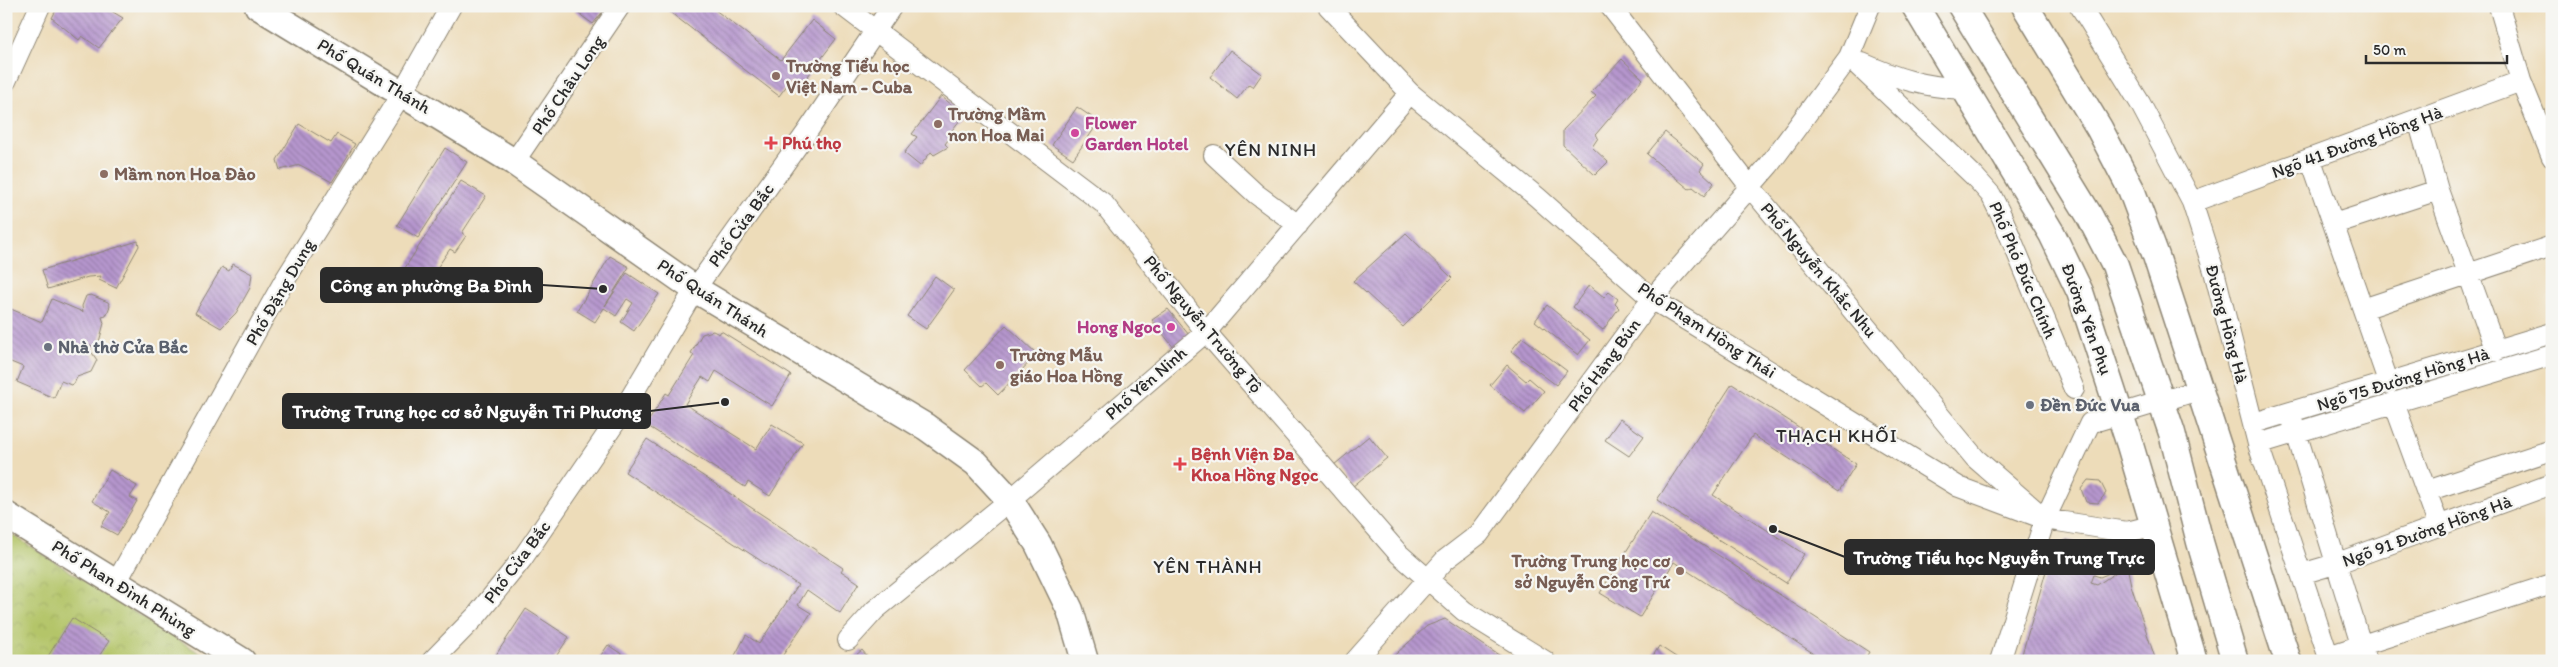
<svg xmlns="http://www.w3.org/2000/svg" width="2558" height="667" viewBox="0 0 2558 667" font-family="Itim,sans-serif">
<defs>
<pattern id="park-crowns" width="20" height="18" patternUnits="userSpaceOnUse" patternTransform="scale(1.25)"><rect width="20" height="18" fill="#b4c569"/><path d="M2 6a3 3 0 1 1 6 0M12 15a3 3 0 1 1 6 0" fill="none" stroke="#9ba95b"/></pattern>
<pattern id="building-back-hatch" width="6" height="6" patternUnits="userSpaceOnUse" patternTransform="scale(1.25)"><rect width="6" height="6" fill="#b696ce"/><path d="M-1 5l2 2M0 0l6 6M5-1l2 2" fill="none" stroke="#947ba7"/></pattern>
</defs>
<rect width="100%" height="100%" fill="#f6f6f2"/>
<filter id="ink" filterUnits="userSpaceOnUse"><feTurbulence type="fractalNoise" baseFrequency=".02" numOctaves="2"/><feDisplacementMap in="SourceGraphic" scale="10" xChannelSelector="R" yChannelSelector="G"/><feConvolveMatrix kernelMatrix="1 2 1 2 8 2 1 2 1" color-interpolation-filters="sRGB"/></filter>
<filter id="wash" filterUnits="userSpaceOnUse"><feTurbulence type="fractalNoise" baseFrequency=".0096" numOctaves="4" result="noise"/><feDisplacementMap in="SourceGraphic" scale="20" xChannelSelector="R" yChannelSelector="G"/><feGaussianBlur stdDeviation="1.12" result="paint"/><feColorMatrix in="noise" values="0 0 0 0 0 0 0 0 0 0 0 0 0 0 0 0 0 1.4 0 .05"/><feComposite in="paint" operator="in"/></filter>
<g filter="url(#wash)">
<rect width="100%" height="100%" fill="#eddcb9"/>
<path fill="url(#park-crowns)" stroke="#70784a" d="M6,531L212,661H6Z"/>
<g id="blocks">
<path fill="url(#building-back-hatch)" d="M58,6H103L123,18L99,48L82,36L79,40L52,18Z
M578,6H599L604,10L593,24L575,11Z
M662,6H710L781,60L812,20L836,39L799,88L793,83L788,84L779,96Z
M1230,50L1262,74L1253,87L1249,84L1237,99L1210,77Z
M1622,59L1643,79L1596,134L1598,138L1592,147L1608,162L1595,175L1563,145V130L1596,96L1591,92Z
M941,96L964,115L949,134L951,136L945,144L948,147L934,155L931,152L920,166L904,153L917,137L912,134Z
M1077,107L1099,122L1073,159L1052,145Z
M299,124L331,143L337,134L355,144L332,182L300,165L280,170L277,160Z
M1665,132L1704,164L1700,170L1714,183L1704,196L1693,187L1689,189L1647,154Z
M445,148L467,162L418,238L397,225Z
M461,181L486,196L462,233L466,236L455,252L450,249L437,268L442,271L430,288L403,271Z
M1406,233L1452,278L1403,327L1353,281Z
M138,241L139,246L116,288L99,280L101,276L88,277L48,289L42,270Z
M610,256L629,267L605,306L627,273L659,294L634,331L621,322L633,303L627,299L616,316L604,308L595,322L577,311Z
M233,264L252,274L250,288L236,313L221,328L195,313L222,267L229,271Z
M935,276L954,290L926,329L907,316Z
M1589,285L1604,297L1609,292L1618,299L1615,304L1619,308L1603,330L1573,307Z
M91,295L108,302L110,306L106,316L102,317L104,323L98,346L94,347L90,345L88,347L97,360L91,372L77,377L74,384L71,385L61,381L54,398L17,382L23,367L6,360V307L42,322L52,299L83,312L82,306L86,296Z
M1547,305L1590,340L1578,355L1535,321Z
M1168,309L1189,335L1178,353L1152,320Z
M1006,325L1037,354L998,395L986,383L982,386L965,370Z
M713,331L719,334L721,331L791,375L772,406L716,371L710,382L702,377L685,404L756,449L772,424L803,443L770,496L748,482L745,487L646,425L666,393L669,395L694,355L691,353L702,334Z
M1522,337L1567,371L1556,385L1511,351Z
M1507,365L1526,381L1529,378L1544,391L1525,413L1490,385Z
M1732,384L1856,464L1839,491L1753,435L1713,495L1804,554L1786,583L1657,500Z
M1620,419L1644,436L1629,456L1605,440Z
M1369,436L1387,458L1352,487L1334,465Z
M647,439L843,568L841,571L859,583L840,613L807,590L798,605L811,613L779,661H767L761,657L759,661H732L746,635L759,644L798,585L625,472Z
M110,470L137,486L130,497L137,501L117,535L101,526L110,512L92,501Z
M2088,480L2100,481L2106,493L2098,503L2086,502L2081,489Z
M1651,512L1869,652L1864,661H1825L1674,562L1640,617L1600,593Z
M2067,540L2118,551L2112,572L2100,577L2094,575L2091,583L2097,585L2121,569V558L2124,552L2131,585L2156,661H2020L2053,547Z
M526,609L569,637L553,661H492Z
M72,618L109,641L96,661H45Z
M1445,619L1494,652L1509,661H1388L1427,626Z
M608,645L632,661H597Z
M1659,646L1682,661H1650Z
M862,650L871,661H849Z"/>
</g>
</g>
<g filter="url(#ink)">
<use href="#blocks" fill-opacity="0" stroke="#8c8472" stroke-width="1"/>
<g fill="none" stroke-linecap="round" stroke-linejoin="round">
<defs>
<path id="minor" d="M843,6L1103,203L1206,332L1399,554L1464,611L1545,661
M1328,6L1410,93L1537,197L1652,299L1959,487L2045,519L2127,532L2155,525
M1610,6L1751,188L1975,458L2035,510
M2080,6L2140,103L2192,202L2214,271L2258,444L2330,661
M2499,6L2521,81L2552,157
M1849,57L1974,176L1991,195L2002,217L2074,389
M1862,63C1898,79 1924,87 1964,89
M6,81L40,6
M2418,120L2438,190L2496,351
M1214,155L1256,194L1298,225
M2311,160L2389,384
M514,162L620,6
M2192,202L2521,81
M2334,224L2438,190
M2363,309L2552,246
M2394,403L2439,526
M2292,419L2366,661
M2254,423L2552,333
M2258,444L2552,355
M2427,491L2552,450
M2301,574L2335,564L2552,484
M116,583L283,283L402,93L451,6
M848,640L875,610L1010,500L1206,332L1410,93
M2328,656L2552,584
M432,661L477,615L522,559L619,417L695,289L807,132L892,6
M1355,661L1445,560L1479,534L1652,299L1769,165L1849,57L1870,6
M2000,661L2045,519L2090,423L2199,390"/>
<path id="major" d="M258,6L514,162L695,289L926,427L976,463L1010,500L1038,544L1070,610L1085,661
M1915,6L2052,234L2080,292L2130,445L2194,661
M1961,6L2089,215L2115,265L2172,433L2200,542L2235,661
M2025,6L2099,128L2131,189L2156,256L2288,661
M6,515L242,661"/>
</defs>
<use href="#minor" stroke="#8c8472" stroke-width="22"/>
<use href="#major" stroke="#8c8472" stroke-width="29"/>
<use href="#minor" stroke="#fff" stroke-width="20"/>
<use href="#major" stroke="#fff" stroke-width="26"/>
</g>
</g>
<g fill="#8d6e63" stroke="#f6f6f2" stroke-width="2">
<circle cx="776" cy="76" r="5"/>
<circle cx="938" cy="124" r="5"/>
<circle cx="104" cy="174" r="5"/>
<circle cx="1000" cy="365" r="5"/>
<circle cx="1680" cy="571" r="5"/>
</g>
<g fill="#d1479c" stroke="#f6f6f2" stroke-width="2">
<circle cx="1075" cy="133" r="5"/>
<circle cx="1171" cy="327" r="5"/>
</g>
<g fill="#e0444e" stroke="#f6f6f2" stroke-width="2">
<path d="M768.5 135.5h5v5h5v5h-5v5h-5v-5h-5v-5h5z"/>
<path d="M1177.5 456.5h5v5h5v5h-5v5h-5v-5h-5v-5h5z"/>
</g>
<g fill="#6b7280" stroke="#f6f6f2" stroke-width="2">
<circle cx="48" cy="347" r="5"/>
<circle cx="2030" cy="405" r="5"/>
</g>
<g text-anchor="middle" stroke-width="4.5" stroke-linejoin="round" paint-order="stroke">
<g font-size="18" font-weight="bold" fill="#785e54" stroke="#f6f6f2" text-anchor="start">
<text x="786" y="72">Trường Tiểu học<tspan x="786" dy="21">Việt Nam - Cuba</tspan></text>
<text x="948" y="120">Trường Mầm<tspan x="948" dy="21">non Hoa Mai</tspan></text>
<text x="114" y="180">Mầm non Hoa Đào</text>
<text x="1010" y="361">Trường Mẫu<tspan x="1010" dy="21">giáo Hoa Hồng</tspan></text>
<text x="1670" y="567" text-anchor="end">Trường Trung học cơ<tspan x="1670" dy="21">sở Nguyễn Công Trứ</tspan></text>
</g>
<g font-size="18" fill="#2b2b2b" stroke="#f6f6f2">
<text transform="translate(374 76) rotate(31)" y="6">Phố Quán Thánh</text>
<text transform="translate(568 85) rotate(-56)" y="6">Phố Châu Long</text>
<text transform="translate(2357 142) rotate(-20)" y="6">Ngõ 41 Đường Hồng Hà</text>
<text transform="translate(741 225) rotate(-54)" y="6">Phố Cửa Bắc</text>
<text transform="translate(1819 270) rotate(50)" y="6">Phố Nguyễn Khắc Nhu</text>
<text transform="translate(2023 270) rotate(67)" y="6">Phố Phó Đức Chính</text>
<text transform="translate(280 292) rotate(-60)" y="6">Phố Đặng Dung</text>
<text transform="translate(713 298) rotate(33)" y="6">Phố Quán Thánh</text>
<text transform="translate(2087 319) rotate(70)" y="6">Đường Yên Phụ</text>
<text transform="translate(1203 324) rotate(50)" y="6">Phố Nguyễn Trường Tộ</text>
<text transform="translate(2227 324) rotate(75)" y="6">Đường Hồng Hà</text>
<text transform="translate(1707 330) rotate(33)" y="6">Phố Phạm Hồng Thái</text>
<text transform="translate(1604 365) rotate(-54)" y="6">Phố Hàng Bún</text>
<text transform="translate(2403 379) rotate(-17)" y="6">Ngõ 75 Đường Hồng Hà</text>
<text transform="translate(1146 383) rotate(-41)" y="6">Phố Yên Ninh</text>
<text transform="translate(2427 531) rotate(-20)" y="6">Ngõ 91 Đường Hồng Hà</text>
<text transform="translate(517 562) rotate(-53)" y="6">Phố Cửa Bắc</text>
<text transform="translate(124 588) rotate(32)" y="6">Phố Phan Đình Phùng</text>
</g>
<g font-size="18" font-weight="bold" fill="#b23c85" stroke="#f6f6f2" text-anchor="start">
<text x="1085" y="129">Flower<tspan x="1085" dy="21">Garden Hotel</tspan></text>
<text x="1161" y="333" text-anchor="end">Hong Ngoc</text>
</g>
<g font-size="18" font-weight="bold" fill="#be3a42" stroke="#f6f6f2" text-anchor="start">
<text x="782" y="149">Phú thọ</text>
<text x="1191" y="460">Bệnh Viện Đa<tspan x="1191" dy="21">Khoa Hồng Ngọc</tspan></text>
</g>
<g font-size="18" font-weight="bold" fill="#5b616d" stroke="#f6f6f2" text-anchor="start">
<text x="58" y="353">Nhà thờ Cửa Bắc</text>
<text x="2040" y="411">Đền Đức Vua</text>
</g>
<g font-size="19" letter-spacing="1" fill="#2b2b2b" stroke="#f6f6f2">
<text x="1271" y="156">YÊN NINH</text>
<text x="1837" y="442">THẠCH KHỐI</text>
<text x="1208" y="573">YÊN THÀNH</text>
</g>
</g>
<path fill="none" stroke="#2b2b2b" stroke-width="2" d="M603 289L542 285M725 402L650 411M1773 529L1845 557"/>
<g fill="#2b2b2b" stroke="#f6f6f2" stroke-width="2">
<circle cx="603" cy="289" r="5"/>
<circle cx="725" cy="402" r="5"/>
<circle cx="1773" cy="529" r="5"/>
</g>
<g fill="#2b2b2b" stroke="#2b2b2b" stroke-width="2">
<rect x="321" y="268" width="221" height="34" rx="5"/>
<rect x="283" y="394" width="367" height="34" rx="5"/>
<rect x="1845" y="540" width="309" height="34" rx="5"/>
</g>
<g font-size="19" text-anchor="middle" font-weight="bold" fill="#fff">
<text x="431" y="292">Công an phường Ba Đình</text>
<text x="467" y="418">Trường Trung học cơ sở Nguyễn Tri Phương</text>
<text x="1999" y="564">Trường Tiểu học Nguyễn Trung Trực</text>
</g>
<rect width="2558" height="667" fill="none" stroke="#f6f6f2" stroke-width="25"/>
<path d="M2366 55v8h141v-8" fill="none" stroke="#2b2b2b" stroke-width="2.5"/>
<text x="2373" y="55" font-size="15" fill="#2b2b2b" stroke="#f6f6f2" stroke-width="4" paint-order="stroke">50 m</text>
</svg>
